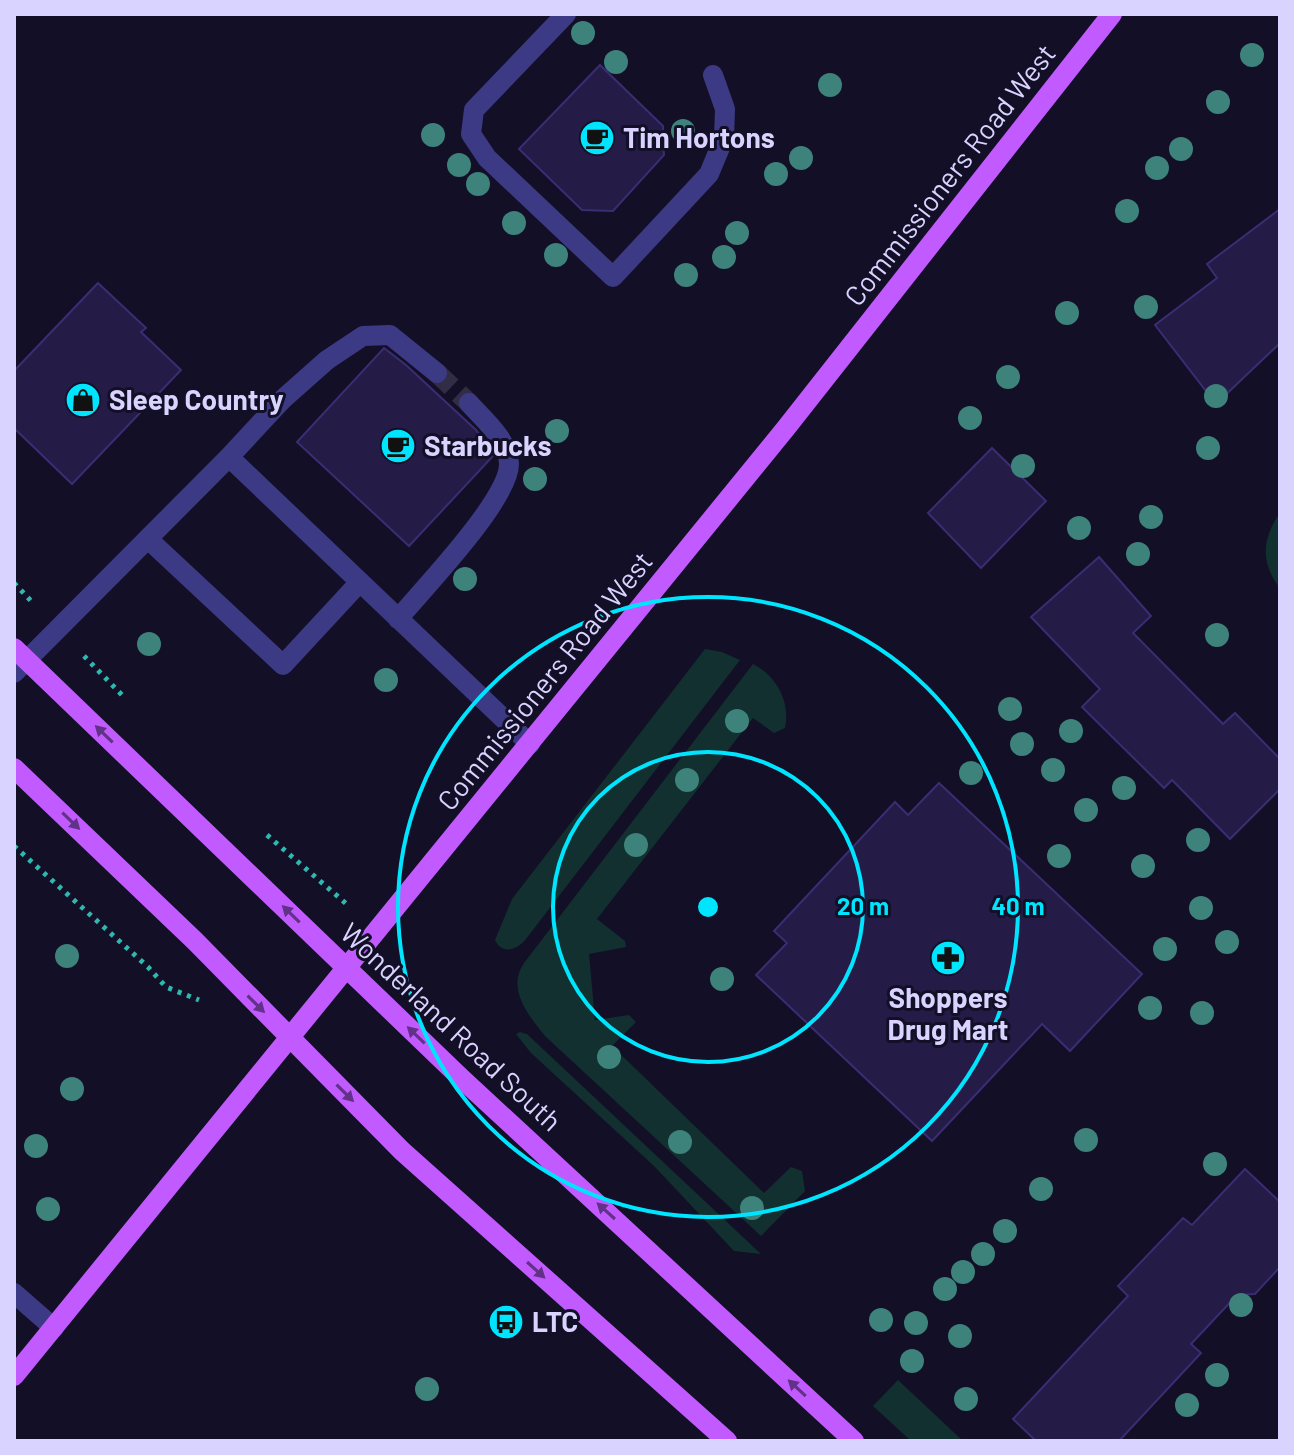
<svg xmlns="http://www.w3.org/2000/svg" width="1294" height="1455" viewBox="0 0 1294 1455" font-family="Barlow,sans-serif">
<rect width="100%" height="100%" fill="#130f26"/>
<path fill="#12302f" d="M1280,513V588C1260,563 1262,538 1280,513Z
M705,649L722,652L740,660L526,939C517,950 502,955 495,940L512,899Z
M753,664C776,675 791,702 785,728L774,733L753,718L597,919L625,941L626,947L589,954L595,1020L629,1015L636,1022L612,1046L764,1193L791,1167L802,1171L805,1191L761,1236L545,1036C529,1016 506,989 524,963Z
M520,1032L527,1034L761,1254L734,1251L654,1166L531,1053L516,1034Z
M898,1380L963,1441H911L873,1406Z"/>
<path fill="#241b47" stroke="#3b2d73" stroke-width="2" d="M600,65L663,126L664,155L613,211L582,210L519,149Z
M1280,209V343L1216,404L1155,325L1217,278L1207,264Z
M98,283L146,328L141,332L181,370L72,484L14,428V371Z
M384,348L406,365L476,430L494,455L409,546L297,442Z
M992,448L1046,501L981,568L928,513Z
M1099,557L1151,616L1133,633L1223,724L1235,713L1280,759V789L1230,839L1172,780L1164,788L1082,707L1100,689L1031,617Z
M939,783L1142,974L1070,1051L1042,1024L932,1141L756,975L787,943L774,931L895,802L908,815Z
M1245,1169L1280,1202V1267L1255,1294L1237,1295L1191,1344L1201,1353L1119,1441H1036L1013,1419L1128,1296L1118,1286L1183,1218L1192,1225Z"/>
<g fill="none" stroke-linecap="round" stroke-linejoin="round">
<path stroke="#312d47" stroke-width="20" stroke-dasharray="20 10" stroke-linecap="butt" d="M437,373L469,403"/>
<path stroke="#2fb8b0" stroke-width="5" stroke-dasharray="4 6" stroke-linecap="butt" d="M14,583L33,603
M84,656L122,695
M267,835L350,907
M14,846L148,967L166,987L199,1000"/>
<path stroke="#3d3a85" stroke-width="20" d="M566,14L474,110L471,134L487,158L613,277L709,174L724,138L725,109L713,75
M229,457L530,744
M148,539L283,665L359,583
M398,619C423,589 509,500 509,464C509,440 483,419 469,403
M14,673L229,457L283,399L327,360L363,336L390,335L437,373
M14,1293L54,1328"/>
<path stroke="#c25bff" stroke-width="20" d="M14,648L461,1078L854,1441
M14,768L195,941L402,1151L727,1441
M14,1376L786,428L1112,14"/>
</g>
<g fill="#3d827b">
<circle cx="583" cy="33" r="12"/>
<circle cx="1252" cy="55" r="12"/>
<circle cx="616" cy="62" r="12"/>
<circle cx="830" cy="85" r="12"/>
<circle cx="1218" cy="102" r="12"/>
<circle cx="683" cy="131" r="12"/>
<circle cx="433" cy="135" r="12"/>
<circle cx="1181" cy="149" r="12"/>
<circle cx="801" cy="158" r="12"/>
<circle cx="459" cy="165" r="12"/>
<circle cx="1157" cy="168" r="12"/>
<circle cx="776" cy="174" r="12"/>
<circle cx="478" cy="184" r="12"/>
<circle cx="1127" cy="211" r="12"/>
<circle cx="514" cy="223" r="12"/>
<circle cx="737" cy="233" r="12"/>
<circle cx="556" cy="255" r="12"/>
<circle cx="724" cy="257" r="12"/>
<circle cx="686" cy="275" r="12"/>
<circle cx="1146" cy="307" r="12"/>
<circle cx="1067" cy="313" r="12"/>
<circle cx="1008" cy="377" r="12"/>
<circle cx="1216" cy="396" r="12"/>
<circle cx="970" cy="418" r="12"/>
<circle cx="557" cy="431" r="12"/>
<circle cx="1208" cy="448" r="12"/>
<circle cx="1023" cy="466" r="12"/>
<circle cx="535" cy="479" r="12"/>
<circle cx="1151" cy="517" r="12"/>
<circle cx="1079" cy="528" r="12"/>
<circle cx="1138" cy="554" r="12"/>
<circle cx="465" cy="579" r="12"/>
<circle cx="1217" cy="635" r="12"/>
<circle cx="149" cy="644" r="12"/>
<circle cx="386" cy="680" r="12"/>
<circle cx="1010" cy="709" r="12"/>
<circle cx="737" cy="721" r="12"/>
<circle cx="1071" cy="731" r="12"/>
<circle cx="1022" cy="744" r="12"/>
<circle cx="1053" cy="770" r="12"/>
<circle cx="971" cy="773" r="12"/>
<circle cx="687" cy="780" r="12"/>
<circle cx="1124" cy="788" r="12"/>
<circle cx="1086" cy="810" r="12"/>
<circle cx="1198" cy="840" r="12"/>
<circle cx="636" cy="845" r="12"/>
<circle cx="1059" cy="856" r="12"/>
<circle cx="1143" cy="866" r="12"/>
<circle cx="1201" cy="908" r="12"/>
<circle cx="1227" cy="942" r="12"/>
<circle cx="1165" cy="949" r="12"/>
<circle cx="67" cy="956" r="12"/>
<circle cx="722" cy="979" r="12"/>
<circle cx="1150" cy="1008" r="12"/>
<circle cx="1202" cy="1013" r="12"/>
<circle cx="609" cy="1057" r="12"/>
<circle cx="72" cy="1089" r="12"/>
<circle cx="1086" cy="1140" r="12"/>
<circle cx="680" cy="1142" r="12"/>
<circle cx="36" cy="1146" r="12"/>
<circle cx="1215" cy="1164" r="12"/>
<circle cx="1041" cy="1189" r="12"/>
<circle cx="752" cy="1208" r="12"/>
<circle cx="48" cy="1209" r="12"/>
<circle cx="1005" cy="1231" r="12"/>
<circle cx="983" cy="1254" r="12"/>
<circle cx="963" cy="1272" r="12"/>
<circle cx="945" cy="1289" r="12"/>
<circle cx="1241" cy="1305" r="12"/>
<circle cx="881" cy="1320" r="12"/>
<circle cx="916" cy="1323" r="12"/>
<circle cx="960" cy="1336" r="12"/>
<circle cx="912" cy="1361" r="12"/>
<circle cx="1217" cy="1375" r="12"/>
<circle cx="427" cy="1389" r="12"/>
<circle cx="966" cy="1399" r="12"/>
<circle cx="1187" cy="1405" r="12"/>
</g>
<defs><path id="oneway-solid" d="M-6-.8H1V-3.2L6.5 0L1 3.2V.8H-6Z" transform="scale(2)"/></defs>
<g fill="#623188">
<use href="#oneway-solid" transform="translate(104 734) rotate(-136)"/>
<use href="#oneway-solid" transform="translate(71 821) rotate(44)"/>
<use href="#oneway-solid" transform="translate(291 914) rotate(-136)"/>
<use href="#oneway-solid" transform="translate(256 1004) rotate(45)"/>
<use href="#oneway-solid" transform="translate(416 1035) rotate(-136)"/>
<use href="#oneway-solid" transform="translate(345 1093) rotate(45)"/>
<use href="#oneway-solid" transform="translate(606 1211) rotate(-138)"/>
<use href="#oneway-solid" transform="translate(536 1270) rotate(42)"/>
<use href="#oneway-solid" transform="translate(797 1388) rotate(-137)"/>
</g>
<g fill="none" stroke="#00e5ff" stroke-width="4">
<circle cx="708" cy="907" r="155"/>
<circle cx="708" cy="907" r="310"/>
</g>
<defs>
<symbol id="cafe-disc" viewBox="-11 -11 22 22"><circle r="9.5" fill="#00e5ff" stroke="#130f26"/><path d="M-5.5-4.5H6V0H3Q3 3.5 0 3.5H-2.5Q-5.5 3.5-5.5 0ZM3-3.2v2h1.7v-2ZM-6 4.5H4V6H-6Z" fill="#111"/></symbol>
<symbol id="shop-disc" viewBox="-11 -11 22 22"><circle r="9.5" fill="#00e5ff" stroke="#130f26"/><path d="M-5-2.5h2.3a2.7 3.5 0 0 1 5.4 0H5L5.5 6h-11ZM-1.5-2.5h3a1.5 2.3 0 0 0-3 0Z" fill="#111"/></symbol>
<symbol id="pharmacy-disc" viewBox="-11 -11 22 22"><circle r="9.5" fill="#00e5ff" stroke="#130f26"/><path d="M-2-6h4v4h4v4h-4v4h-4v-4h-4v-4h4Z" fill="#111"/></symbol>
<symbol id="bus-disc" viewBox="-11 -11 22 22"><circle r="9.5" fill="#00e5ff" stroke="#130f26"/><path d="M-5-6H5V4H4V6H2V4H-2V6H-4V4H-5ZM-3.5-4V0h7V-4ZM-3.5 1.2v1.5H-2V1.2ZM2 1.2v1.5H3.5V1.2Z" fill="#111"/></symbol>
</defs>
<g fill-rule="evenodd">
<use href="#cafe-disc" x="577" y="118" width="40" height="40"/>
<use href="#shop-disc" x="63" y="380" width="40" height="40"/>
<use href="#cafe-disc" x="378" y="426" width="40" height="40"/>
<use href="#pharmacy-disc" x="928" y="938" width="40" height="40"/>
<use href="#bus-disc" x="486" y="1302" width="40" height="40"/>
</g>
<g text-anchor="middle" stroke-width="6" stroke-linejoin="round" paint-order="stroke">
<g font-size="28" font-weight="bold" fill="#d9d4ff" stroke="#130f26" text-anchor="start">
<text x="623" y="148">Tim Hortons</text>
<text x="109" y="410">Sleep Country</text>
<text x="424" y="456">Starbucks</text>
<text x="948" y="1008" text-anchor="middle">Shoppers<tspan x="948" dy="32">Drug Mart</tspan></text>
<text x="532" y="1332">LTC</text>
</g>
<g font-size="28" fill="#d9d4ff" stroke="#130f26">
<text transform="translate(950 175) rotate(-52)" y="10">Commissioners Road West</text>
<text transform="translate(545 681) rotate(-51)" y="10">Commissioners Road West</text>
<text transform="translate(451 1027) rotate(43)" y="10">Wonderland Road South</text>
</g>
</g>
<circle cx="708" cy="907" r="12" fill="#00e5ff" stroke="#130f26" stroke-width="4"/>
<g font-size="24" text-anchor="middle" font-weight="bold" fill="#00e5ff" stroke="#130f26" stroke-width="6" stroke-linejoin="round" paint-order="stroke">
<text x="863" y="915">20 m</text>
<text x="1018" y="915">40 m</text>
</g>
<rect width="1294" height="1455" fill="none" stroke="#d9d4ff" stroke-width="32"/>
</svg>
